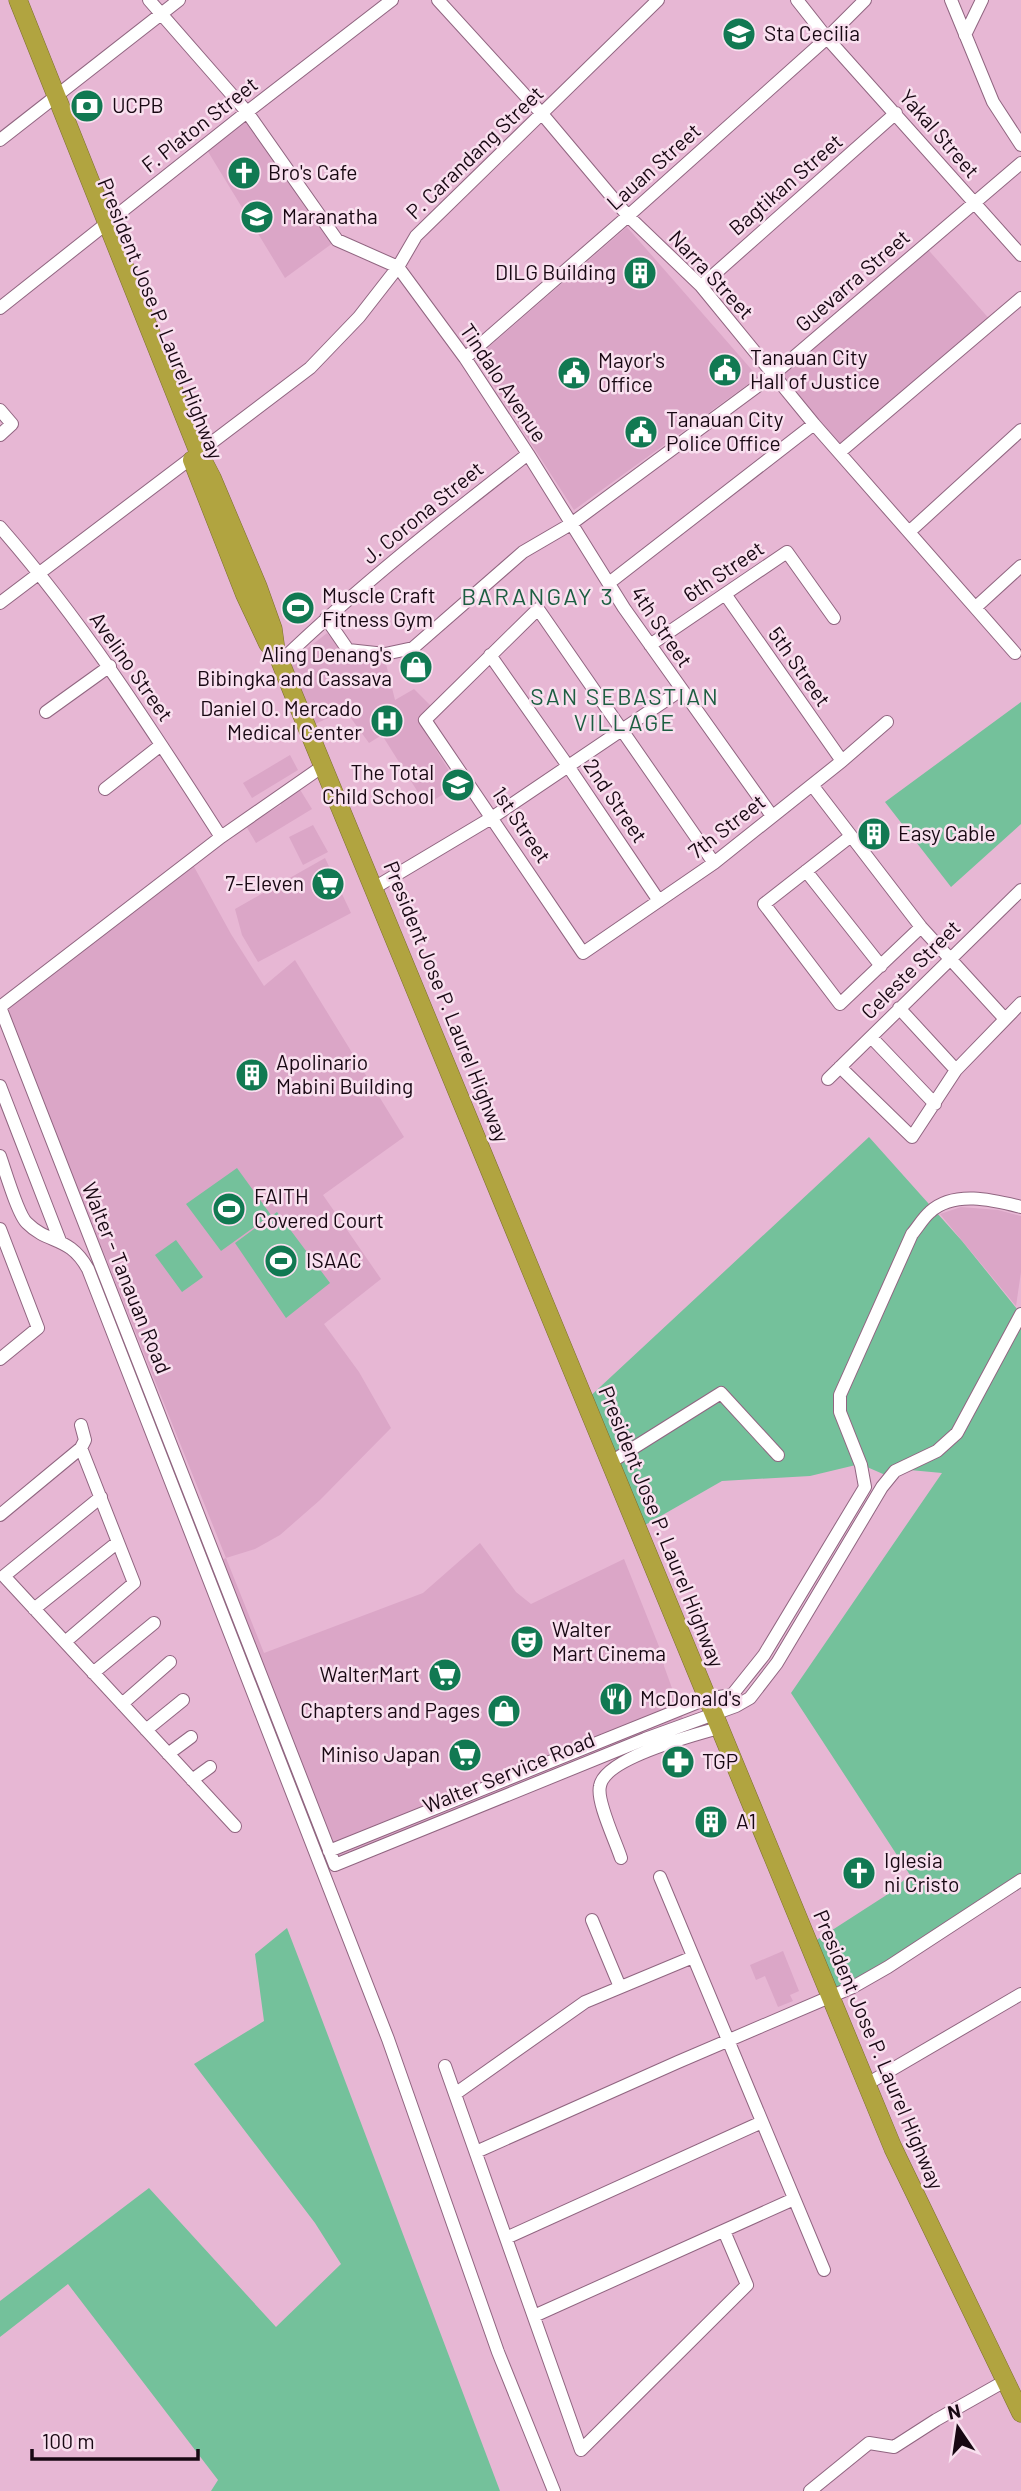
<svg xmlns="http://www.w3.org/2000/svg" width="1021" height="2491" viewBox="0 0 1021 2491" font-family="Barlow,sans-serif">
<rect width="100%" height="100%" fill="#e7b7d4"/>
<path fill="#dba6c7" d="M247,112L337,240L285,278L204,145Z
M627,227L758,377L574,510L476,358Z
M924,245L992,322L840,452L774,374Z
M327,633L349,655L361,661L386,664L395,700L414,689L431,706L420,719L423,729L458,785L426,805L382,735L369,743L345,710L311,726L287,665Z
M290,755L298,770L252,798L243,783Z
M299,788L312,809L256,843L246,826L281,805L279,800Z
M313,825L328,852L303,865L289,837Z
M325,858L351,913L258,962L242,935L235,909Z
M192,863L231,934L264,986L295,960L404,1137L323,1195L381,1279L324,1324L359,1372L391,1428L320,1500L280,1535L255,1549L226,1558L264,1653L423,1593L480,1543L516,1592L531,1604L624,1559L664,1659V1666L686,1727L417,1834L321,1875L207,1566L226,1558L5,1007Z
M961,1207L998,1210L1021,1216V1272L1016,1306L940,1214Z
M783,1951L799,1991L790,1995L793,2001L778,2007L765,1976L756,1980L750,1965Z"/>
<path fill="#74c19b" d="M1021,702V824L951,887L885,802Z
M869,1137L962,1241L1021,1314V1888L949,1932L830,1996L809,1945L885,1896L910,1875L791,1693L942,1473L899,1469L890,1477L860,1464L810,1476L722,1481L638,1529L585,1401Z
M237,1168L271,1215L221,1251L186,1204Z
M277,1212L330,1283L286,1318L235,1243Z
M176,1240L203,1277L182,1292L155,1255Z
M287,1928L307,1980L500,2491H211L218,2480L68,2284L0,2337V2301L149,2188L276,2327L341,2264L315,2223L194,2064L264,2021L255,1954Z"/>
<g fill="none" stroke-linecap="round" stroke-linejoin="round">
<defs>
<path id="minor" d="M149,0L247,112L337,240L398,267L465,358L528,454L624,608L772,816
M438,0L543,115L628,216L701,286L814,424L1015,653
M797,0L827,38L1021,255
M951,0L993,102L1021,145
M965,35L982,0
M0,140L179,0
M701,286L896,113
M0,308L247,112L392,0
M465,358L628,216L827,38L865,0
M0,410L12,424L0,435
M840,452L1021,298
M0,527C84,623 152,730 221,837
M909,532L1021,430
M609,583L814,424
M725,594L842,761
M0,603L310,368L359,317L398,267L416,236L658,0
M976,607L1021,566
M326,618L348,650L385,654L413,648L523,552L571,524L774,374L1021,163
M650,645L787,552L834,618
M490,655L568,766L659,901
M281,661C359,586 443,520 528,454
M46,712L110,666
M812,785L921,927L1005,1019
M105,789L161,745
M851,836L764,904L840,1004L921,927
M714,863L538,609L425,720L583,953L714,863L842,761L887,722
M806,871L881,966
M374,888L493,817L681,690
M0,1007L335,1865L645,1739L736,1706L750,1698L777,1663L882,1487L895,1471L937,1451L957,1433L1021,1314
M0,1007L221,837L323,766
M899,1008L956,1070
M871,1037L935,1104
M840,1067L912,1137L956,1070L1021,1003
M828,1079L1021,890
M0,1086L60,1241
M0,1156C5,1170 18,1215 27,1223C49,1245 69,1235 88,1269L388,2039L498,2352L554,2491
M0,1229L38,1328L0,1359
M611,1462L721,1393L778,1455
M101,1497L4,1576L235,1826
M0,1515L81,1448L85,1440L81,1425
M34,1609L118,1542
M65,1642L134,1583L81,1448
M93,1673L154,1623
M122,1704L170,1662
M146,1730L183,1700
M168,1754L191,1737
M192,1780L210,1767
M329,1851L706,1699L732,1695L764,1655L865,1487L861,1465L840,1412V1395L912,1234C918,1227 923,1218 930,1212C954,1190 993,1200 1021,1207
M621,1858C616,1842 596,1801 600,1786C605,1758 694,1735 719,1728
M660,1877L824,2270
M592,1920L620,1987
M445,2066L581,2450L747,2285L724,2231
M867,2084L1021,1994
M455,2094L585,2002L693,1957
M476,2152L678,2062L853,1987L888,1967L1021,1880
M506,2238L762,2122
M534,2316L794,2199
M810,2491L869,2443L894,2447L936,2420L1005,2381"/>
<path id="highway" d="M18,0L198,451L212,478L258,587L273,629L276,651L292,691L893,2148L1021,2413
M192,460L245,595L268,644"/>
</defs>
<use href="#minor" stroke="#906580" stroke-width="14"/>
<use href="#highway" stroke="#7b6d30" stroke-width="19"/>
<use href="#minor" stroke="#fff" stroke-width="12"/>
<use href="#highway" stroke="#b1a440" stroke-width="18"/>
</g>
<defs>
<symbol id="school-disc" viewBox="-11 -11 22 22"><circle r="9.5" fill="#117952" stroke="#f9e0ef"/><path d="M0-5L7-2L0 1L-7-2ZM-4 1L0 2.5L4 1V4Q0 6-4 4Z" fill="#fff"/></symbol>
<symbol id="bank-disc" viewBox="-11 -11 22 22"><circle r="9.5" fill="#117952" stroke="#f9e0ef"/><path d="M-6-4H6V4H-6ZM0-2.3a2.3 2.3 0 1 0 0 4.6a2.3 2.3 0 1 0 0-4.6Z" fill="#fff"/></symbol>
<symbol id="church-disc" viewBox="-11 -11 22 22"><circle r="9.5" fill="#117952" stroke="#f9e0ef"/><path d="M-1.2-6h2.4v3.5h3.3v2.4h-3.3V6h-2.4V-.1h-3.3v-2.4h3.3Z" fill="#fff"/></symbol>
<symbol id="building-disc" viewBox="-11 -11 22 22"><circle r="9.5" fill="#117952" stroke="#f9e0ef"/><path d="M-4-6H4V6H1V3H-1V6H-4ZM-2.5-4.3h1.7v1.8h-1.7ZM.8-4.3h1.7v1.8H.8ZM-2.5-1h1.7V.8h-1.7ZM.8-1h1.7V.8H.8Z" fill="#fff"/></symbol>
<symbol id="civic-disc" viewBox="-11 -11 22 22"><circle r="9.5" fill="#117952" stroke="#f9e0ef"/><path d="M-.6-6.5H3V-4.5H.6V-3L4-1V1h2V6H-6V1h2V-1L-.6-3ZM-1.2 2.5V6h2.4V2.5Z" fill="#fff"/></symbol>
<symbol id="stadium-disc" viewBox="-11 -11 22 22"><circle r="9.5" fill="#117952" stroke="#f9e0ef"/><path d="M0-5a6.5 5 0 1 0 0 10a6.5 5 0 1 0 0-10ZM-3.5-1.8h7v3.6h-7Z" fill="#fff"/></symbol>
<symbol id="shop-disc" viewBox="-11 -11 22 22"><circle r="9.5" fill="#117952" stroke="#f9e0ef"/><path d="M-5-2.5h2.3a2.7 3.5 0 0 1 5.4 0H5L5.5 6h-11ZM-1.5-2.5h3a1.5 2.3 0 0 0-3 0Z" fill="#fff"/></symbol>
<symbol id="hospital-disc" viewBox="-11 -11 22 22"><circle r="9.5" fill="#117952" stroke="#f9e0ef"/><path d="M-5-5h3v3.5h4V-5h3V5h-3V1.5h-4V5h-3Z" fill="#fff"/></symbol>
<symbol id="supermarket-disc" viewBox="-11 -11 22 22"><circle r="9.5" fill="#117952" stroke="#f9e0ef"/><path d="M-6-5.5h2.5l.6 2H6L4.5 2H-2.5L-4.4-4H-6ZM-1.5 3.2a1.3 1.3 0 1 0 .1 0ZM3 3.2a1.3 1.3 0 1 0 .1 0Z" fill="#fff"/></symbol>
<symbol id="theatre-disc" viewBox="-11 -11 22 22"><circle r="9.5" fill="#117952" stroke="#f9e0ef"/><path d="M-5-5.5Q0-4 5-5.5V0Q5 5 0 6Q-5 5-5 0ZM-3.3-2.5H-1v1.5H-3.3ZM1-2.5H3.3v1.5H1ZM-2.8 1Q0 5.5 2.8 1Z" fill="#fff"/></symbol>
<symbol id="restaurant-disc" viewBox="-11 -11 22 22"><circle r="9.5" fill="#117952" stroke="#f9e0ef"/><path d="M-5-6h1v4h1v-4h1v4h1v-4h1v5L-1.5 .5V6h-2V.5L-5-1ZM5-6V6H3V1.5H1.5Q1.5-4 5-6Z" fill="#fff"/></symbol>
<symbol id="pharmacy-disc" viewBox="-11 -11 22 22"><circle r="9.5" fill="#117952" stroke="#f9e0ef"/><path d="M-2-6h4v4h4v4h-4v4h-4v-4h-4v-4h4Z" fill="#fff"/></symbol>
</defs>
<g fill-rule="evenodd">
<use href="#school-disc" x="720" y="15" width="38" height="38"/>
<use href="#bank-disc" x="68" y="87" width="38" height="38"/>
<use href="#church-disc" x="225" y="154" width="38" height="38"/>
<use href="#school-disc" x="238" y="198" width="38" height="38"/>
<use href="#building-disc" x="621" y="254" width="38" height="38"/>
<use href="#civic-disc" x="706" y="351" width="38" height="38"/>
<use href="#civic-disc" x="555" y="354" width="38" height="38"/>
<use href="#civic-disc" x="622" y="413" width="38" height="38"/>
<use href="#stadium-disc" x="279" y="589" width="38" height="38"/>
<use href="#shop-disc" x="397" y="648" width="38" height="38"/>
<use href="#hospital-disc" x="368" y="702" width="38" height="38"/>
<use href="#school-disc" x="439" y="766" width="38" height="38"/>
<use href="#building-disc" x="855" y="815" width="38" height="38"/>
<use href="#supermarket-disc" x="309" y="865" width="38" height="38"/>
<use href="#building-disc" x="233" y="1056" width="38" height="38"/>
<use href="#stadium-disc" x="210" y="1190" width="38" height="38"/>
<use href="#stadium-disc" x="262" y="1242" width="38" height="38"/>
<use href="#theatre-disc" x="508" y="1623" width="38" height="38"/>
<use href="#supermarket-disc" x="426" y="1656" width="38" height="38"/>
<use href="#restaurant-disc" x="597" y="1680" width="38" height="38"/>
<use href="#shop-disc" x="485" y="1692" width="38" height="38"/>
<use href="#supermarket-disc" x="446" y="1736" width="38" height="38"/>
<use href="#pharmacy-disc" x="659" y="1743" width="38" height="38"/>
<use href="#building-disc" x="692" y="1803" width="38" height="38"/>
<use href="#church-disc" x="840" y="1854" width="38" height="38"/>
</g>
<g text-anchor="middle" stroke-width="5" stroke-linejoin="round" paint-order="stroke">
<g font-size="21" fill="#180813" stroke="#f9e0ef" text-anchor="start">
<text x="764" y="41">Sta Cecilia</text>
<text x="112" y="113">UCPB</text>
<text x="268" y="180">Bro's Cafe</text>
<text x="282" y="224">Maranatha</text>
<text x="616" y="280" text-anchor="end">DILG Building</text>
<text x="750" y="365">Tanauan City<tspan x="750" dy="24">Hall of Justice</tspan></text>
<text x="598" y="368">Mayor's<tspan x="598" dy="24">Office</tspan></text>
<text x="666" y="427">Tanauan City<tspan x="666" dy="24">Police Office</tspan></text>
<text x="322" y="603">Muscle Craft<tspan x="322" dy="24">Fitness Gym</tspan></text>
<text x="392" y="662" text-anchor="end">Aling Denang's<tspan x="392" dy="24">Bibingka and Cassava</tspan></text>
<text x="362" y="716" text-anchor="end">Daniel O. Mercado<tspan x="362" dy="24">Medical Center</tspan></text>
<text x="434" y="780" text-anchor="end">The Total<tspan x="434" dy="24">Child School</tspan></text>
<text x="898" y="841">Easy Cable</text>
<text x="304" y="891" text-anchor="end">7-Eleven</text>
<text x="276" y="1070">Apolinario<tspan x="276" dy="24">Mabini Building</tspan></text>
<text x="254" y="1204">FAITH<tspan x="254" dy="24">Covered Court</tspan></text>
<text x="306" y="1268">ISAAC</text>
<text x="552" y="1637">Walter<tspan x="552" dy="24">Mart Cinema</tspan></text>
<text x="420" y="1682" text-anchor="end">WalterMart</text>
<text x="640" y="1706">McDonald's</text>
<text x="480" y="1718" text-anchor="end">Chapters and Pages</text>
<text x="440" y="1762" text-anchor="end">Miniso Japan</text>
<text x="702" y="1769">TGP</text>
<text x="736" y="1829">A1</text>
<text x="884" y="1868">Iglesia<tspan x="884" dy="24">ni Cristo</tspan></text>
</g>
<g font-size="21" fill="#180813" stroke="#f9e0ef">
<text transform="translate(200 125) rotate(-38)" y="7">F. Platon Street</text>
<text transform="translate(939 134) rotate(49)" y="7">Yakal Street</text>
<text transform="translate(475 153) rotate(-44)" y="7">P. Carandang Street</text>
<text transform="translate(654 167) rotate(-42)" y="7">Lauan Street</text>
<text transform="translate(786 185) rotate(-41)" y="7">Bagtikan Street</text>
<text transform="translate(711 275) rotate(47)" y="7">Narra Street</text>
<text transform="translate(853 281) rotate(-41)" y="7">Guevarra Street</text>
<text transform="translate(160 319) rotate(68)" y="7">President Jose P. Laurel Highway</text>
<text transform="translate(503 383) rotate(56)" y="7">Tindalo Avenue</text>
<text transform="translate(423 513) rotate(-39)" y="7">J. Corona Street</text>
<text transform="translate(724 572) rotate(-34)" y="7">6th Street</text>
<text transform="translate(661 627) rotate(56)" y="7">4th Street</text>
<text transform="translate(131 667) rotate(55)" y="7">Avelino Street</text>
<text transform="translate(799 667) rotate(55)" y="7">5th Street</text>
<text transform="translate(615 801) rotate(56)" y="7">2nd Street</text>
<text transform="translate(521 825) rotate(56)" y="7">1st Street</text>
<text transform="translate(727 827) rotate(-38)" y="7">7th Street</text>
<text transform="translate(911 970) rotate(-45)" y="7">Celeste Street</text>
<text transform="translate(446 1002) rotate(68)" y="7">President Jose P. Laurel Highway</text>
<text transform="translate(126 1278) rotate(68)" y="7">Walter - Tanauan Road</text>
<text transform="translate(661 1527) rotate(68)" y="7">President Jose P. Laurel Highway</text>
<text transform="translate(509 1773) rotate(-22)" y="7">Walter Service Road</text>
<text transform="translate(878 2050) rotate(67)" y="7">President Jose P. Laurel Highway</text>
</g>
<g font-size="23" letter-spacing="2" fill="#1d5e42" stroke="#f9e0ef">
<text x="625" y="705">SAN SEBASTIAN<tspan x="625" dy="26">VILLAGE</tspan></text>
</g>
<g font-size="24" letter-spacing="2" fill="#1d5e42" stroke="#f9e0ef">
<text x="538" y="605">BARANGAY 3</text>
</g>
</g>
<g transform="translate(958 2428) rotate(347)" stroke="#f9e0ef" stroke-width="5" paint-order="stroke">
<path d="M0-5L12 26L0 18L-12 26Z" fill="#180813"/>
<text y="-10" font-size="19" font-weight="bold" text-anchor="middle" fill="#180813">N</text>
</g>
<path d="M32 2449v10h166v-10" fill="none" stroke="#180813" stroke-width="3.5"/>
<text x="42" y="2449" font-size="21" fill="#180813" stroke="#f9e0ef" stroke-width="5" paint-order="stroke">100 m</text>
</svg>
